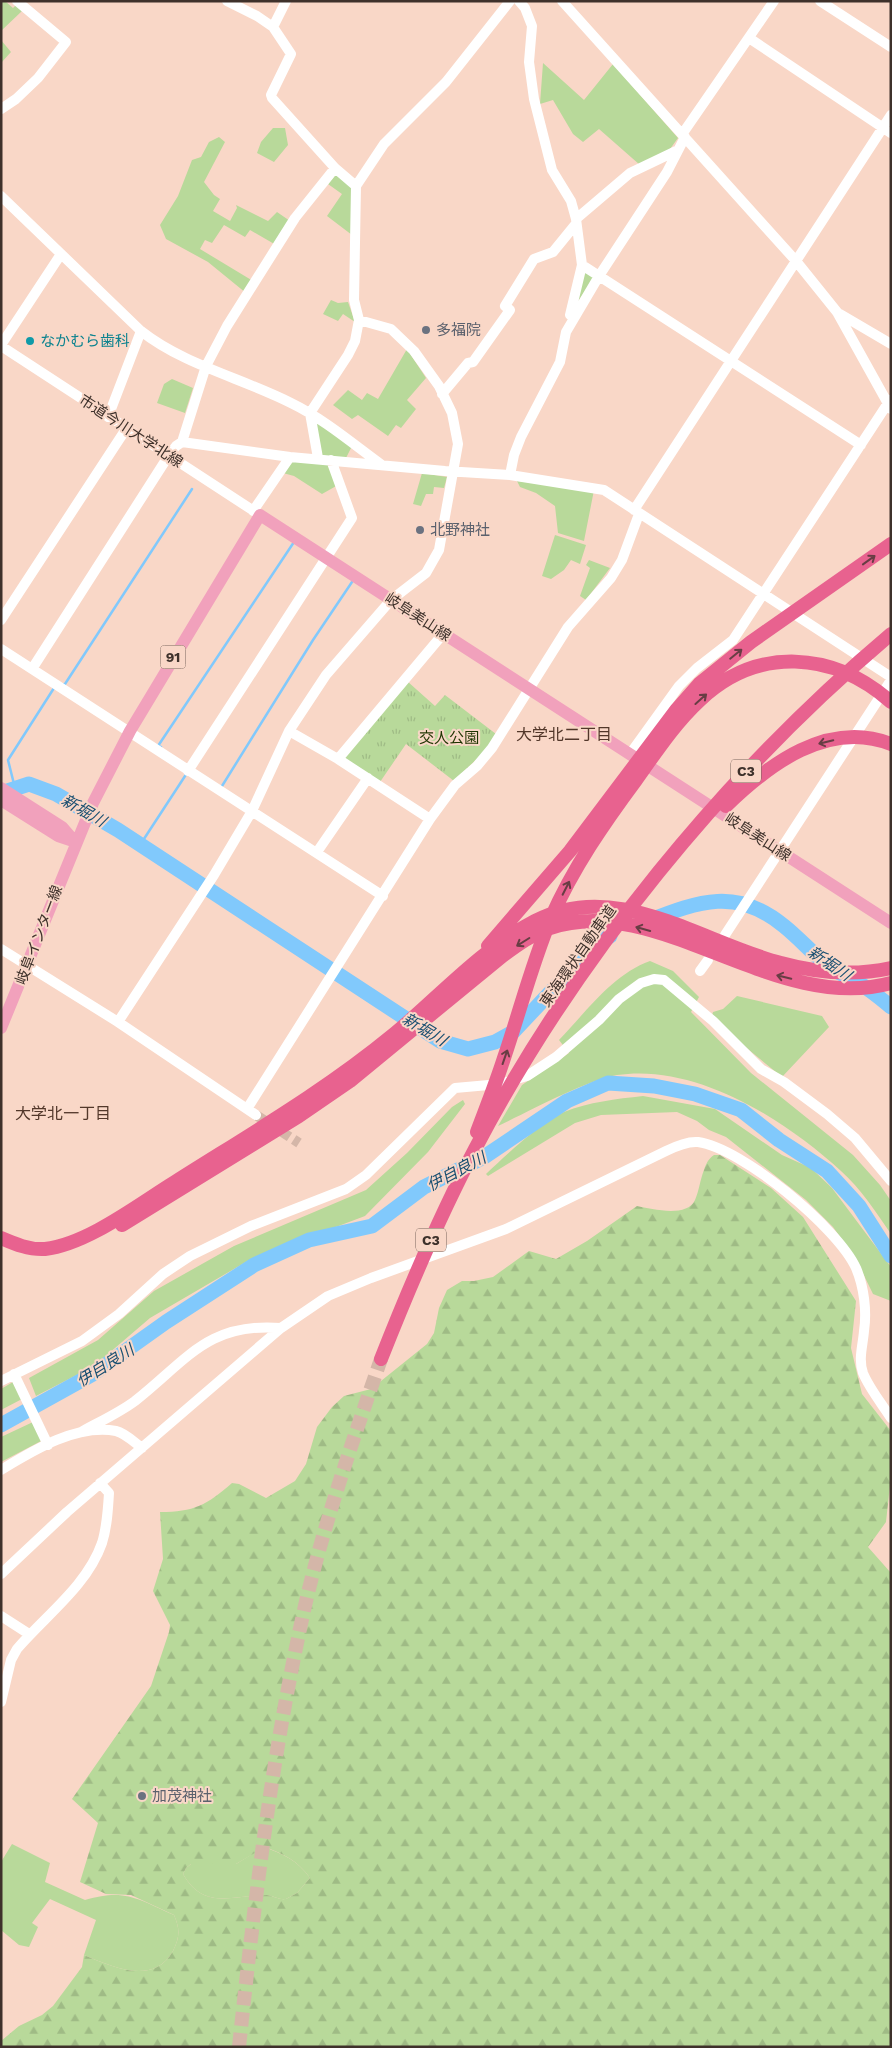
<svg xmlns="http://www.w3.org/2000/svg" width="892" height="2048" viewBox="0 0 892 2048" font-family="'Work Sans','Noto Sans JP',sans-serif">
<defs>
<pattern id="forest-firs" width="22" height="20" patternUnits="userSpaceOnUse" patternTransform="scale(1.25)"><rect width="22" height="20" fill="#b8d99a"/><path d="M5 1l3.5 6h-7zM16 11l3.5 6h-7z" fill="#9fbb85"/></pattern>
<pattern id="park-tufts" width="24" height="20" patternUnits="userSpaceOnUse" patternTransform="scale(1.25)"><rect width="24" height="20" fill="#b8d99a"/><path d="M3 7l-1-3M5 7V3M7 7l1-3M15 17l-1-3M17 17v-4M19 17l1-3" fill="none" stroke="#9fbb85"/></pattern>
</defs>
<rect width="100%" height="100%" fill="#f9d7c7"/>
<path fill="#b8d99a" d="M1,1H5L13,8L17,4L22,11L1,31Z
M1,40L11,52L1,63Z
M543,63L584,100L613,64L678,138L670,149L640,165L599,129L583,142L573,134L553,100L540,104Z
M273,128H285L288,145L274,162L257,153L261,142Z
M219,137L225,142L204,182L214,195L220,199L213,211L230,221L237,208L236,205L268,221L277,212L290,221L276,245L250,230L245,237L224,225L212,243L205,240L200,249L253,281L246,293L208,262L166,239L160,225L178,196L192,160L201,157L209,142Z
M336,174L354,189L352,235L327,216L342,194L328,184Z
M583,267L595,276L577,303Z
M331,300L338,303L348,302L355,322L343,314L338,321L323,314Z
M407,349L426,378L407,400L416,409L401,428L396,425L388,436L358,415L352,419L333,405L348,390L362,400L367,393L378,399Z
M172,379L193,388L185,413L157,403L164,384Z
M314,419L352,446L346,458H325L320,454Z
M295,459L326,462L338,485L322,494L294,476L283,473Z
M422,473L447,477L444,488L434,487L433,494H426L421,506L413,504Z
M517,481L594,490L584,541L558,533L555,506L536,493L520,487Z
M555,535L586,545L580,564L571,560L564,570L551,579L542,576Z
M589,560L610,568L586,600L580,596L590,568L586,565Z
M650,961L673,971L699,997L691,1012L751,1073L853,1155L880,1185L891,1201V1234C876,1212 861,1189 841,1171C785,1120 697,1063 617,1075C584,1081 530,1111 498,1126L522,1085L569,1053L559,1040C586,1012 613,974 650,961Z
M737,996L822,1016L829,1027L782,1077L711,1019L713,1012L723,1009Z
M643,1096L715,1109L782,1155L811,1168L832,1188L891,1267V1301L873,1294L856,1259L833,1227L806,1200L726,1137L709,1130L697,1121L677,1112L601,1115L575,1123L488,1176L486,1174C505,1156 541,1122 564,1112C589,1102 616,1099 643,1096Z
M463,1100L465,1104L428,1152L365,1216L251,1259L150,1318L94,1366L36,1396L29,1378L98,1340L154,1291L234,1246L366,1190L407,1153L452,1107Z
M13,1382L22,1399L1,1410V1389Z
M33,1422L43,1440L1,1462V1437Z
M12,1844L50,1863L45,1882L85,1900C125,1888 138,1899 174,1915C180,1929 180,1937 173,1951C153,1986 113,1967 84,1955L96,1920L50,1899L32,1923L38,1927L29,1947L19,1945L1,1930V1862Z
M264,1847C284,1854 298,1861 310,1878L297,1893L286,1899C279,1900 274,1896 267,1895C234,1895 204,1911 183,1874L186,1868L191,1864H236Z"/>
<path fill="url(#forest-firs)" fill-rule="evenodd" d="M714,1155H720L771,1188L803,1217L856,1301L851,1348L862,1394L891,1431V1476L886,1522L868,1547L891,1573V2047H1V2041L19,2026L42,2015L53,2006L82,1967L84,1955C113,1967 153,1986 173,1951C180,1937 180,1929 174,1915L131,1895L106,1894L80,1882L98,1823L72,1799L151,1686L169,1632L170,1625L153,1591L163,1559L160,1512C194,1512 207,1505 232,1483L239,1484L266,1498L295,1481L306,1464L317,1427L332,1407L344,1396L371,1389L427,1344L434,1333L439,1308L447,1290L462,1281H474L493,1277L529,1251L556,1259L587,1241L637,1206C652,1209 687,1218 695,1200C699,1191 700,1180 704,1170C706,1164 708,1159 714,1155ZM265,1847C284,1854 298,1861 310,1878L297,1893L286,1899C279,1900 274,1896 267,1895C234,1895 204,1911 183,1874L186,1868L191,1864H236Z"/>
<path fill="url(#park-tufts)" d="M407,681L435,706L445,695L496,734L484,752L454,781L406,744L380,782L343,757Z"/>
<g fill="none" stroke-linecap="round" stroke-linejoin="round">
<path stroke="#81c9fc" stroke-width="2.5" d="M62,685L65,684L192,489
M161,747L158,746L294,542
M222,786L313,640L352,582
M15,788L8,760L54,688
M140,845L187,773"/>
<path stroke="#81c9fc" stroke-width="15" d="M1,793L29,784L56,794L118,830L440,1041L468,1049L495,1042L513,1032L596,944L610,936
M648,921C699,901 737,887 784,926C799,938 812,953 827,965C834,971 845,975 854,980C867,987 879,997 891,1007
M1,1425L93,1374L166,1322L254,1265L309,1240L372,1226L424,1187L484,1157L567,1101L608,1083L654,1086L695,1094L741,1110L779,1140L827,1171L859,1206L891,1256"/>
<path stroke="#d4b6a8" stroke-width="10" stroke-dasharray="10 5" stroke-linecap="butt" d="M256,1115L299,1143"/>
<path stroke="#d4b6a8" stroke-width="14" stroke-dasharray="14 7" stroke-linecap="butt" d="M239,2047C254,1905 271,1763 301,1624C320,1534 351,1446 381,1359"/>
<path stroke="#fff" stroke-width="10" d="M227,1L257,16L273,27L291,54L271,95L272,98L335,168L356,186
M519,1L525,8L532,26L529,62L534,99L552,170L571,201L576,219L582,265L861,445
M562,1L796,261L837,312L891,409
M820,1L891,47
M273,27L286,1
M749,38L891,133
M1,109L16,99L38,78L66,42L17,1
M683,133L774,1
M1,196L141,331C184,365 242,378 291,403C324,419 353,444 382,465
M576,219L630,173L676,151
M840,314L891,344
M570,315L582,265
M1,345L61,254
M1,346L260,515
M442,394L468,363L473,362L510,310L505,306L534,259L553,252L575,225
M108,417L141,331
M182,442L290,457L445,471L510,475L604,490L891,677
M318,458L310,413L348,355L355,341L359,320L354,300L356,186L384,144L446,82L510,1
M510,475L514,455L521,437L560,362L566,332L599,276L667,172L685,137
M634,510L891,115
M253,511L290,457
M1,620L126,429
M1,649L383,896
M32,669L169,455L176,446L182,442L206,366L227,326L295,218L335,168
M289,731L338,759L430,819
M630,754L679,686L697,668L733,640L890,400
M338,759L443,634
M188,771L352,518L331,460
M317,852L368,778
M725,935L891,680
M1,949L118,1022L256,1115
M700,971L708,960
M118,1022L214,875L252,811L289,731L326,675L391,600L426,573L439,550L458,444L452,413L439,386L414,351L391,329L359,320
M247,1109L430,819L455,785L477,766L492,748L568,627L611,578L622,560L639,514
M14,1374L48,1445
M1,1381L82,1341L119,1314L163,1274L190,1256L251,1226L346,1189L366,1175L455,1088L500,1084L527,1076L556,1057L599,1020L619,999L641,983L654,979L664,980L713,1021L761,1069L784,1082L827,1114L855,1138L891,1181
M81,1432C99,1422 119,1413 135,1401C187,1360 208,1322 281,1328
M1,1470C34,1450 76,1424 116,1431C125,1433 134,1442 142,1448
M1,1574L67,1512L281,1328L328,1296L371,1278L506,1229L666,1151C676,1146 687,1141 698,1142C742,1148 838,1228 856,1268C864,1287 867,1311 864,1331C863,1345 858,1359 863,1373C869,1388 882,1404 891,1418
M1,1616L29,1634
M1,1702L11,1660L17,1649C45,1616 87,1586 102,1543C107,1527 108,1510 109,1493L100,1483"/>
<path stroke="#f1a1bc" stroke-width="12" d="M1,788L62,827L75,842
M1,800L58,836L73,841
M1,1028L93,803L130,731L260,515L891,923"/>
<path stroke="#e8628f" stroke-width="14" d="M726,806C768,765 828,719 891,744
M488,946L570,851L677,709L699,684L751,642L891,544
M477,1132C486,1108 496,1083 504,1058C520,1011 532,963 551,918C573,868 604,823 636,780C656,752 675,723 700,700C757,646 833,651 891,702
M122,1225L299,1116L350,1081L501,957C516,946 532,934 550,928C657,891 775,1015 891,983
M1,1238C15,1244 29,1250 45,1249C88,1244 139,1204 175,1182C249,1135 325,1091 393,1035C439,997 481,949 535,921C617,878 702,943 781,963C817,973 854,976 891,968
M381,1359C409,1288 439,1217 475,1149C575,958 726,773 891,634"/>
</g>
<defs><path id="oneway-shaft" d="M-6 0H5M1.5-3L5.5 0L1.5 3" fill="none" stroke-width="1.6" stroke-linecap="round" stroke-linejoin="round" transform="scale(1.25)"/></defs>
<g stroke="#683d44">
<use href="#oneway-shaft" transform="translate(869 560) rotate(-36)"/>
<use href="#oneway-shaft" transform="translate(736 654) rotate(-39)"/>
<use href="#oneway-shaft" transform="translate(701 699) rotate(-42)"/>
<use href="#oneway-shaft" transform="translate(826 742) rotate(166)"/>
<use href="#oneway-shaft" transform="translate(566 888) rotate(-63)"/>
<use href="#oneway-shaft" transform="translate(643 929) rotate(-164)"/>
<use href="#oneway-shaft" transform="translate(523 942) rotate(148)"/>
<use href="#oneway-shaft" transform="translate(784 977) rotate(-166)"/>
<use href="#oneway-shaft" transform="translate(505 1057) rotate(-71)"/>
</g>
<g fill="#6b7280" stroke="#f9d7c7" stroke-width="2">
<circle cx="426" cy="330" r="5"/>
<circle cx="420" cy="530" r="5"/>
<circle cx="142" cy="1796" r="5"/>
</g>
<circle fill="#0f9aa8" stroke="#f9d7c7" stroke-width="2" cx="30" cy="341" r="5"/>
<g text-anchor="middle" stroke-width="4" stroke-linejoin="round" paint-order="stroke">
<g fill="#f9d7c7" stroke="#76635a" stroke-width="1">
<rect x="160.5" y="645.5" width="25" height="23" rx="4"/>
<rect x="731" y="759.5" width="30" height="23" rx="4"/>
<rect x="416" y="1228.5" width="30" height="23" rx="4"/>
</g>
<g font-size="14" font-weight="bold" fill="#3e312b">
<text x="173" y="662">91</text>
<text x="746" y="776">C3</text>
<text x="431" y="1245">C3</text>
</g>
<g font-size="15" fill="#5b616d" stroke="#f9d7c7" text-anchor="start">
<text x="436" y="335">多福院</text>
<text x="430" y="535">北野神社</text>
<text x="152" y="1801">加茂神社</text>
</g>
<g font-size="15" fill="#0d838f" stroke="#f9d7c7" text-anchor="start">
<text x="40" y="346">なかむら歯科</text>
</g>
<g font-size="15" fill="#3e312b" stroke="#f9d7c7">
<text transform="translate(131 431) rotate(33)" y="5">市道今川大学北線</text>
<text transform="translate(418 617) rotate(33)" y="5">岐阜美山線</text>
<text transform="translate(758 837) rotate(33)" y="5">岐阜美山線</text>
<text transform="translate(39 935) rotate(-69)" y="5">岐阜インター線</text>
<text transform="translate(578 956) rotate(-55)" y="5">東海環状自動車道</text>
</g>
<g font-size="15" fill="#1f3502" stroke="#f9d7c7">
<text x="449" y="743">交人公園</text>
</g>
<g font-size="16" fill="#52372a" stroke="#f9d7c7">
<text x="564" y="740">大学北二丁目</text>
<text x="63" y="1119">大学北一丁目</text>
</g>
<g font-size="16" font-style="italic" fill="#194f71" stroke="#f9d7c7">
<text transform="translate(84 810) rotate(30)" y="6">新堀川</text>
<text transform="translate(830 963) rotate(34)" y="6">新堀川</text>
<text transform="translate(425 1029) rotate(31)" y="6">新堀川</text>
<text transform="translate(456 1171) rotate(-28)" y="6">伊自良川</text>
<text transform="translate(105 1365) rotate(-32)" y="6">伊自良川</text>
</g>
</g>
<rect width="892" height="2048" fill="none" stroke="#3e312b" stroke-width="5"/>
</svg>
